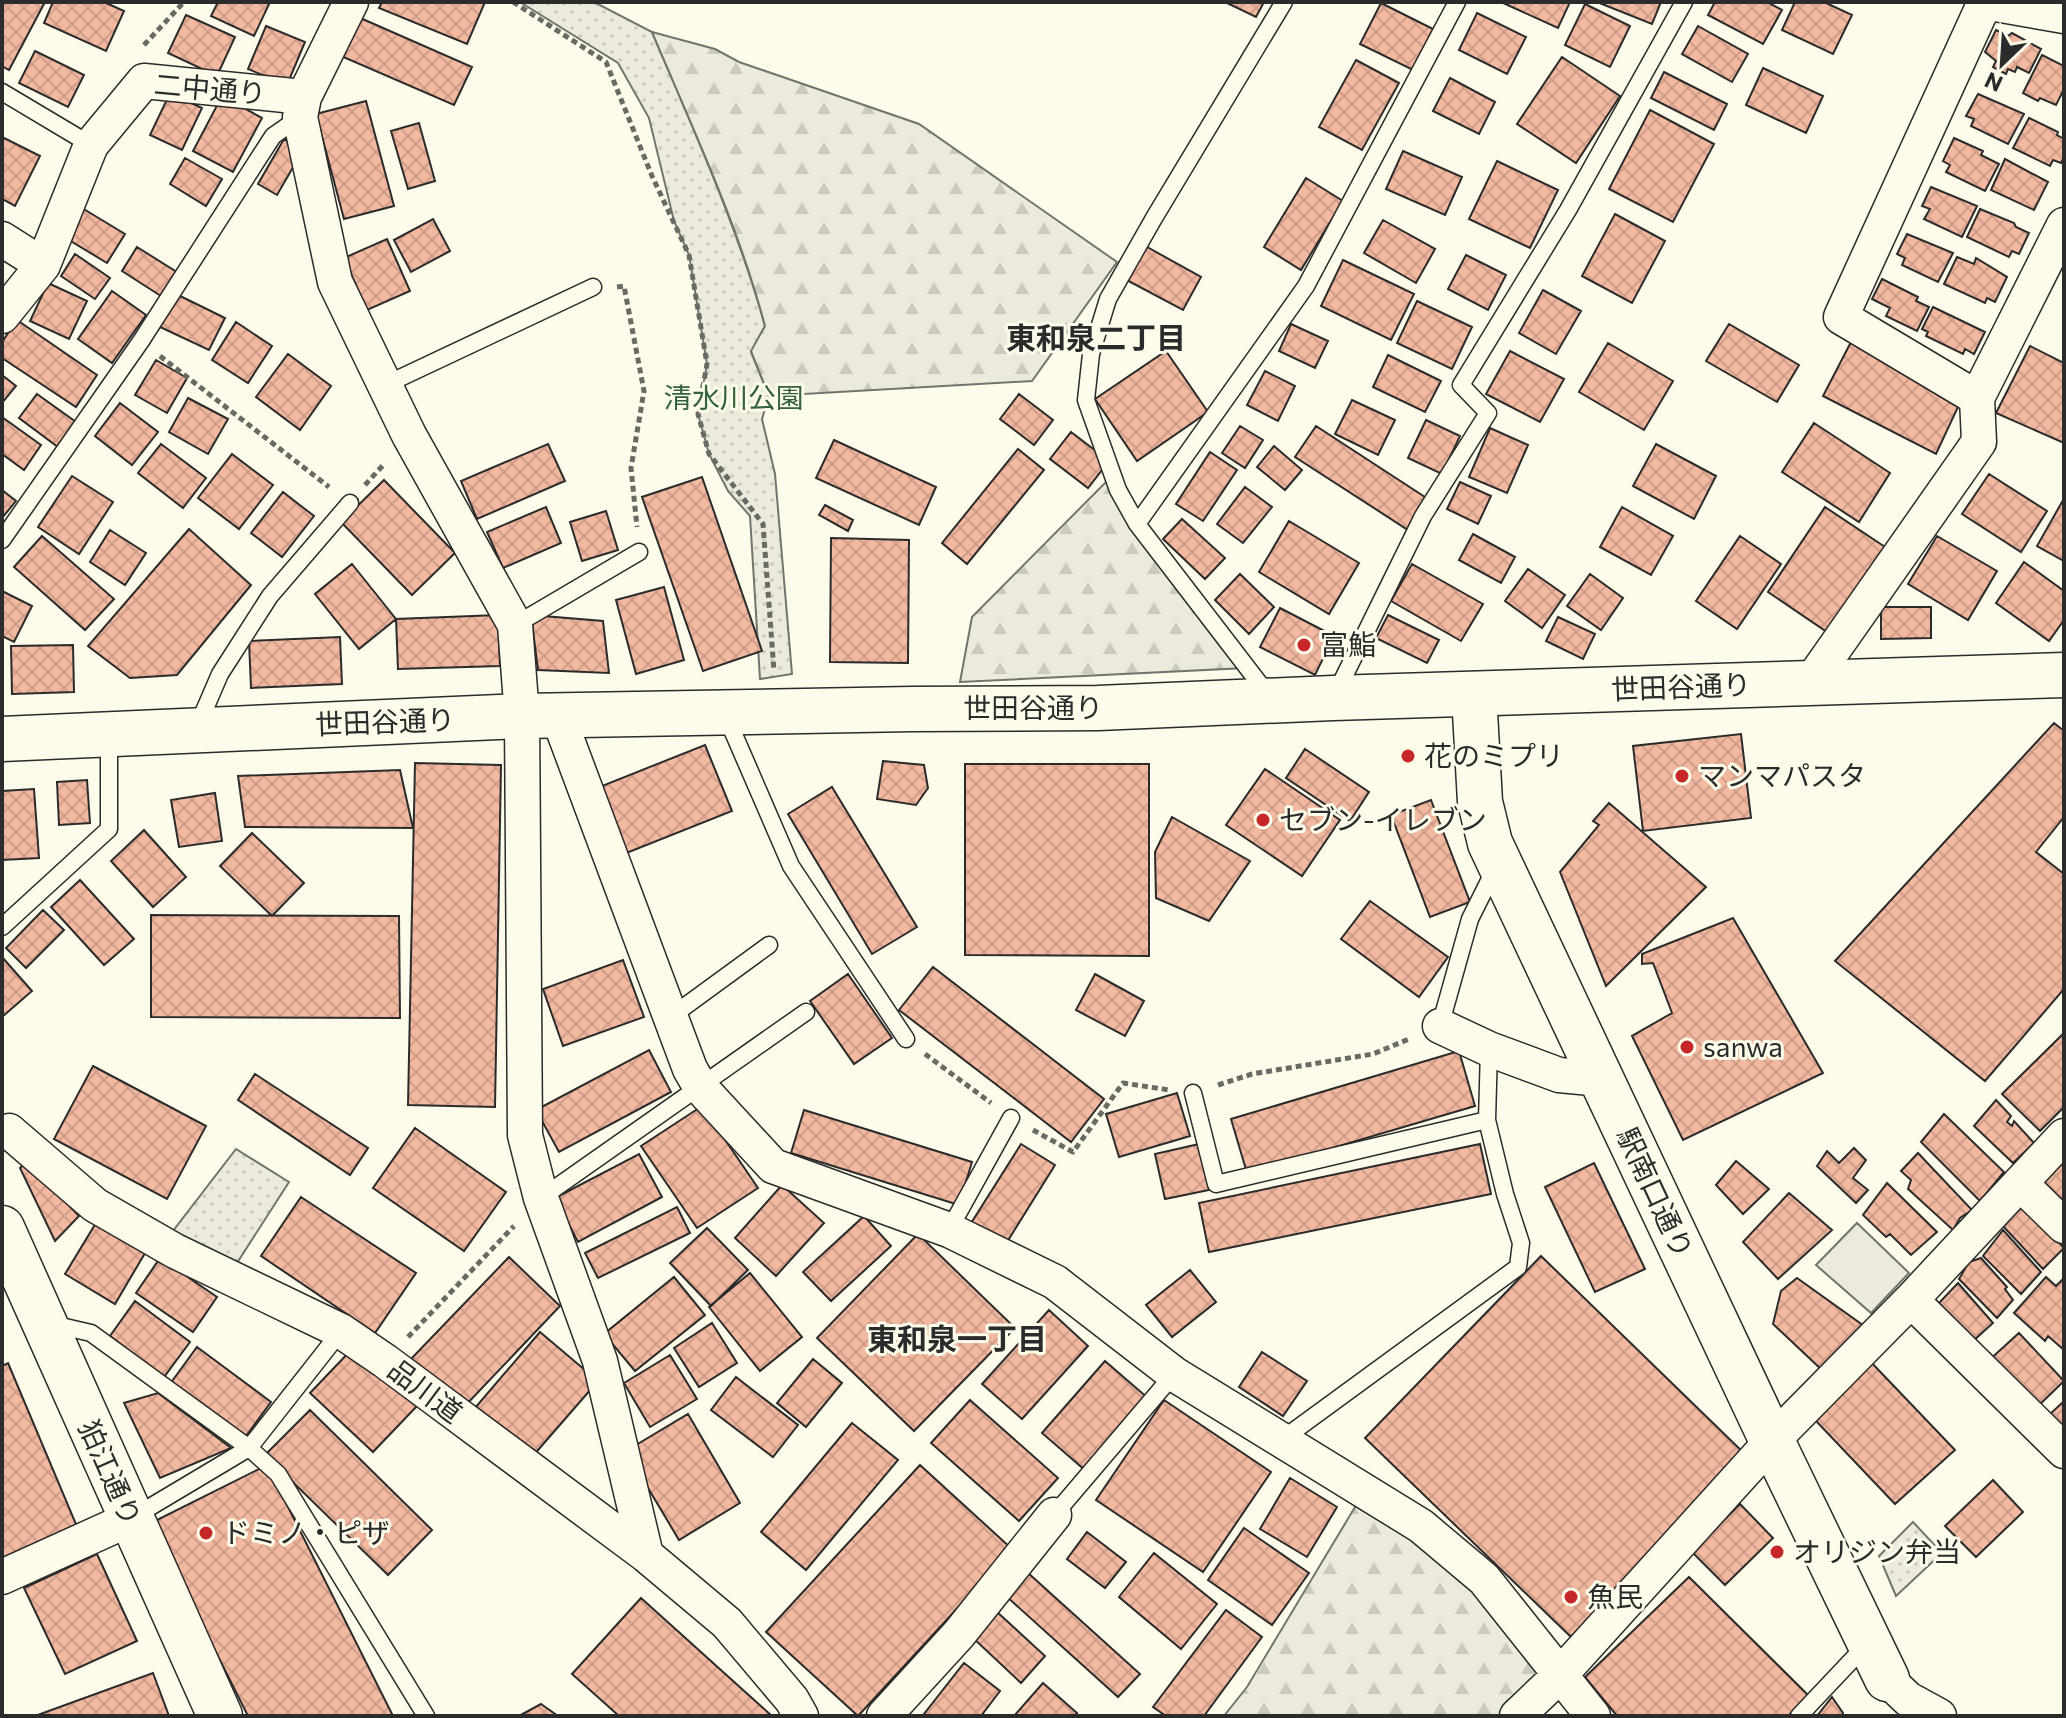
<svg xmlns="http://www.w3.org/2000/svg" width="2066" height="1718" viewBox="0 0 2066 1718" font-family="Commissioner,'Noto Sans JP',sans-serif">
<defs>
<pattern id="grass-dots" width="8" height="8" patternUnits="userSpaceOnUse" patternTransform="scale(2)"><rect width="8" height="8" fill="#ecebdb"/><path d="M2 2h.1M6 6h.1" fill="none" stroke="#cbcabc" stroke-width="1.8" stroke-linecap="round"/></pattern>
<pattern id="forest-firs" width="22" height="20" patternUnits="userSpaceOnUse" patternTransform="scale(2)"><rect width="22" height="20" fill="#ecebdb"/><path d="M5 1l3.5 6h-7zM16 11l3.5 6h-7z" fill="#cbcabc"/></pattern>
<pattern id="building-cross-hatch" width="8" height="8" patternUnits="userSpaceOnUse" patternTransform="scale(2)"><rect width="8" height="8" fill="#f2b8a0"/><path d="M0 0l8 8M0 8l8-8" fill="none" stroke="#d09e8a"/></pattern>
</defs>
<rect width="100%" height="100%" fill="#fdfbea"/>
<path fill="url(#grass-dots)" stroke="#74746e" stroke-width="2" d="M520,2H594L652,32C693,129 737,225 765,326L751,352L769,396L762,419L775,474L792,674L760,679L750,516L728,491L709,454L698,414L707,364L689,255L674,221L649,118L618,63Z
M236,1149L289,1182L228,1277L163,1244Z
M1913,1522L1942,1553L1896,1596L1879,1556Z"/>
<path fill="url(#forest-firs)" stroke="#74746e" stroke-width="2" d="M652,32L715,49L739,62L919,124L1117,262L1032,381L769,396L751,351L765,326C738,224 693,129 652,32Z
M1106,482L1245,668L960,682L972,617Z
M1364,1492L1421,1526L1559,1676L1517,1716H1224L1247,1687Z"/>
<path fill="#eceadb" stroke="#74746e" stroke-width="2" d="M1857,1223L1909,1273L1871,1313L1816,1265Z"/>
<path fill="url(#building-cross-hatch)" stroke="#2b2b2b" stroke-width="2" d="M2,2H45L9,70L2,66Z
M53,2H104L124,11L106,51L44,23Z
M218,2H270L254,36L211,16Z
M382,2H485L467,44L379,8Z
M1225,2H1264L1256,17Z
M1501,2H1570L1558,28Z
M1597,2H1661L1652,24Z
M1715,2H1767L1782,10L1763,44L1708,15Z
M1795,2H1824L1852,15L1833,54L1782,30Z
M1381,3L1433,29L1413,70L1360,44Z
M1585,4L1630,26L1610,67L1565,45Z
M1477,13L1526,37L1507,74L1459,50Z
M186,15L235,37L217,76L168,53Z
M358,17L472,67L454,105L341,56Z
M266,26L305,42L287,85L248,69Z
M1698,26L1748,54L1732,82L1682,54Z
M1996,30L2008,36L2012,33L2041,49L2029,73L2017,67L2015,72L2008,69L2006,74L1993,67L1996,61L1985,52Z
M35,51L84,75L68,107L19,83Z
M2042,55L2064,66V89L2056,105L2040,98L2038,101L2023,93Z
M1562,57L1620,96L1576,163L1517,124Z
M1356,60L1399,83L1362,150L1319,127Z
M1763,68L1823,96L1806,133L1746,105Z
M1664,72L1727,104L1714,130L1651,98Z
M1450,78L1495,102L1479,134L1433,111Z
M170,93L202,108L182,150L150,135Z
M1978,94L2024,114L2008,144L1971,126L1974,119L1966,116Z
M222,96L262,118L233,172L193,151Z
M366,101L394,206L344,219L316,114Z
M1650,110L1714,144L1673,222L1609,189Z
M2029,118L2058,132L2057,135L2064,139V157L2061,163L2053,160L2050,166L2013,148Z
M419,123L435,181L408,189L391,131Z
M2,137L40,156L15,206L2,199Z
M1954,138L1983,151L1981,155L1999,164L1985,191L1946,172L1950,165L1943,161Z
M284,139L303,150L277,195L258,184Z
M1403,151L1462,177L1445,215L1386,189Z
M185,158L222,179L206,206L170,184Z
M2005,159L2048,182L2034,210L1991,190Z
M1497,161L1558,190L1530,248L1469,219Z
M1306,178L1343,201L1301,270L1264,247Z
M1931,187L1977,206L1962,237L1924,219L1930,209L1922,206Z
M82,208L125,234L107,263L64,237Z
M1980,209L2014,223L2016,227L2029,233L2019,254L2012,251L2009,257L1967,237Z
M1615,214L1665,241L1632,303L1582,276Z
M433,219L450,251L411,272L394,240Z
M1383,220L1435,249L1416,283L1364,253Z
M1907,234L1953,253L1938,282L1902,265L1905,258L1897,254Z
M387,239L410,291L367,310L344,258Z
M1140,243L1201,277L1183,310L1121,277Z
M137,247L180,274L164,298L122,271Z
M75,254L110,278L95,299L61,276Z
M1466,255L1506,275L1488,310L1448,289Z
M1957,257L1974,264L1976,258L2007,277L1995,302L1987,298L1985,303L1944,284Z
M1343,260L1414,294L1391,340L1321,306Z
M1882,279L1918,297L1916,301L1929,307L1917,331L1886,316L1890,308L1872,299Z
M48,283L87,301L69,339L30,321Z
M1543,290L1581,311L1556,354L1519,333Z
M112,291L146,315L112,363L78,339Z
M176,294L225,318L209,350L160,327Z
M1417,301L1472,327L1452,369L1397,343Z
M1933,307L1985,332L1974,354L1965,349L1963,354L1926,336L1928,332L1922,329Z
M17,320L97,375L76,407L2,358V342Z
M236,322L272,346L248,383L212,360Z
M1291,324L1328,341L1315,368L1279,351Z
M1729,324L1799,365L1777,402L1706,361Z
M1851,342L1958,407L1936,454L1823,396Z
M1608,343L1673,381L1644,430L1579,392Z
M2030,346L2064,363V443L1996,413Z
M1166,351L1208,412L1137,461L1095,399Z
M1510,351L1564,379L1540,422L1486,394Z
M288,354L331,386L300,430L256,397Z
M1388,355L1441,381L1425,412L1373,387Z
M156,360L187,378L167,413L135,395Z
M1265,371L1295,386L1278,421L1247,405Z
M2,375L16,386L2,403Z
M37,394L76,422L58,447L19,418Z
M1019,394L1053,420L1034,445L1000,419Z
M188,398L228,419L208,454L169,432Z
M1352,400L1395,420L1378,455L1335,434Z
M120,403L158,432L132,465L95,436Z
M2,417L41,445L24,470L2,454Z
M1426,420L1460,436L1442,474L1408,458Z
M1814,423L1890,473L1859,522L1782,472Z
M1240,426L1263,440L1245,468L1222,453Z
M1316,426L1428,499L1408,530L1295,457Z
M1490,428L1528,445L1507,493L1469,477Z
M1071,432L1109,461L1088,488L1050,459Z
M834,440L936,487L919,525L816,478Z
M161,444L206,478L183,508L138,473Z
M548,444L565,481L477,519L461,481Z
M1656,444L1716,476L1694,519L1633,486Z
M1274,446L1302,470L1285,490L1257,467Z
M1018,449L1044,470L967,564L942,543Z
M1210,452L1237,470L1203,521L1176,504Z
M232,454L273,485L239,529L198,498Z
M1989,474L2047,511L2021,552L1962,514Z
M72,476L113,502L79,554L38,527Z
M702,477L762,651L703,671L642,497Z
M384,480L455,553L412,595L341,522Z
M1460,482L1491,496L1478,524L1447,509Z
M1245,487L1272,507L1243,543L1217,524Z
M2,490L16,501L2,518Z
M283,492L314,516L282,557L251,533Z
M2062,502L2064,504V561L2037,546Z
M825,505L853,520L848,531L819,515Z
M546,507L561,543L503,568L487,532Z
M1622,507L1673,536L1651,575L1600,547Z
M1825,507L1888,549L1830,634L1768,592Z
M606,511L618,550L582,561L570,522Z
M1182,519L1225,558L1205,579L1163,539Z
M1289,521L1359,563L1329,614L1259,572Z
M189,529L251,585L177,675L130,678L88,646Z
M110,530L146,553L125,585L90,562Z
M1473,534L1515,557L1501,583L1459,560Z
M42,536L114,599L85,630L14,567Z
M1740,536L1781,564L1737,629L1696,601Z
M1937,536L1997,571L1968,620L1908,584Z
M831,538L909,540L908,663L830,662Z
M2024,562L2064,591V620L2049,641L1996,603Z
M352,564L396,619L359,649L315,594Z
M1412,564L1483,604L1461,641L1391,601Z
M1528,569L1565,595L1542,628L1505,601Z
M1240,574L1274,607L1249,634L1215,600Z
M1590,574L1623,598L1601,630L1567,606Z
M664,587L684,660L636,674L616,600Z
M2,591L32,606L14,642L2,636Z
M1881,607H1931V638L1881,639Z
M1280,608L1334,636L1315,675L1260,647Z
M498,615L500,666L398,669L396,619Z
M531,615L603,621L609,673L538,670Z
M1388,615L1439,640L1427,663L1376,638Z
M1558,617L1595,634L1583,659L1546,641Z
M340,637L342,684L251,688L249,641Z
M73,645L74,692L12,694L11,646Z
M2054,723L2064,731V817L2036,852L2064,874V989L1985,1081L1835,961Z
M1741,734L1751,818L1643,831L1633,746Z
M705,745L732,811L624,854L597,788Z
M1305,749L1369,792L1350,821L1286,778Z
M883,761L924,765L928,788L916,805L877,799Z
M415,763L501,765L495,1107L408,1105Z
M965,764H1149V956L965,955Z
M1265,769L1340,820L1302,876L1226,825Z
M400,770L413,828L245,827L238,776Z
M87,780L90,823L59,825L57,782Z
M832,787L917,927L872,954L788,814Z
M34,789L39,858L2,860V791Z
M215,793L222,841L179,847L171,800Z
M1431,800L1470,902L1430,917L1391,815Z
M1609,803L1706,887L1606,986L1560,872L1599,825L1593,821Z
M1172,817L1250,861L1209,921L1156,898L1155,852Z
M144,830L186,877L153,907L111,861Z
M252,833L304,883L272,916L220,866Z
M80,880L134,939L104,965L51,907Z
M1370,901L1448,957L1419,997L1341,939Z
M43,910L64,930L26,968L6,948Z
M151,915L399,916L400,1018L151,1017Z
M1733,918L1823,1073L1683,1140L1632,1036L1672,1013L1653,963L1642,964V954Z
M2,957L32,991L2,1017Z
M623,960L644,1017L563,1046L543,989Z
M933,967L1104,1099L1071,1142L899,1010Z
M848,974L892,1038L854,1064L810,1001Z
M1095,974L1144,1001L1125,1036L1076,1010Z
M2064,1033V1107L2040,1131L2002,1094Z
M649,1050L671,1092L559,1152L536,1110Z
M1459,1051L1475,1106L1247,1173L1231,1119Z
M93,1066L206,1126L167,1199L54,1139Z
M255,1074L368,1148L350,1175L238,1100Z
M1177,1093L1190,1136L1119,1157L1106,1114Z
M1996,1100L2011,1116L2007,1122L2012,1126L2014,1121L2034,1143L2013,1163L1974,1126Z
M702,1106L758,1188L697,1228L641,1146Z
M804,1110L972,1162L959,1205L791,1153Z
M1944,1114L2004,1172L1980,1201L1921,1142Z
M415,1128L506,1192L464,1251L373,1188Z
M1021,1144L1055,1165L1002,1250L968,1228Z
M1199,1144L1209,1190L1165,1199L1155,1154Z
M1480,1144L1491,1194L1209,1252L1199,1203Z
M1854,1148L1866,1160L1853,1178L1868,1190L1856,1203L1817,1166L1827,1151L1839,1163Z
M1918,1153L1972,1210L1960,1218L1953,1230L1908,1189L1911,1180L1901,1171Z
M639,1154L662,1197L578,1242L555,1198Z
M2064,1158V1206L2040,1183Z
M27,1161L79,1216L55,1241L20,1168Z
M1736,1161L1769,1189L1743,1214L1716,1185Z
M1594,1163L1645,1269L1595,1292L1545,1187Z
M1887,1183L1937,1232L1911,1255L1890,1234L1886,1237L1863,1215Z
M782,1185L824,1223L776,1276L735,1238Z
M1789,1193L1832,1230L1778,1279L1743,1242Z
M301,1197L416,1273L375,1333L261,1256Z
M2024,1205L2064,1248L2043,1269L2002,1225Z
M677,1207L690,1233L598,1278L585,1253Z
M864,1216L891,1246L831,1301L803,1272Z
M99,1218L148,1248L115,1304L65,1274Z
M707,1228L748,1270L711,1306L670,1263Z
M2003,1230L2041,1272L2021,1294L1983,1256Z
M918,1234L1015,1328L914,1431L817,1338Z
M1541,1256L1747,1456L1571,1637L1365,1438Z
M509,1257L560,1306L463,1408L411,1359Z
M160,1258L217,1297L193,1332L136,1293Z
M1981,1258L2007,1287L2005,1289L2013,1300L1997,1318L1959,1279L1969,1262Z
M1190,1270L1216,1302L1172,1337L1146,1305Z
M750,1273L802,1337L760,1371L709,1307Z
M674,1277L705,1315L635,1371L604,1334Z
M2046,1277L2056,1286L2064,1278V1350L2048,1336L2045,1341L2014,1313Z
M1797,1278L1864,1326L1823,1371L1773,1324L1781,1291Z
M1958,1283L1993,1323L1972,1342L1938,1304Z
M135,1301L190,1342L164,1377L110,1336Z
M1049,1310L1088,1346L1022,1419L982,1384Z
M712,1323L737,1363L699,1387L674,1348Z
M540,1332L598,1381L532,1457L475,1408Z
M2019,1333L2064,1381L2034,1410L1987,1362Z
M197,1347L271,1402L244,1439L170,1384Z
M354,1347L417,1406L373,1452L310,1393Z
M1262,1352L1307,1381L1283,1416L1239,1387Z
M670,1355L697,1399L650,1427L624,1383Z
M813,1359L842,1383L806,1427L777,1403Z
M1868,1359L1955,1450L1895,1504L1816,1421Z
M1105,1361L1149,1399L1086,1471L1042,1433Z
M8,1363L78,1529L2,1561V1366Z
M736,1377L798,1425L773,1457L711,1410Z
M158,1393L231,1448L160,1478L124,1403Z
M970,1400L1058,1478L1019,1521L931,1443Z
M1164,1400L1271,1472L1203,1572L1096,1500Z
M2064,1401V1434L2048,1416Z
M310,1410L432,1530L388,1575L265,1455Z
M688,1414L740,1503L679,1540L626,1451Z
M852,1423L898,1460L806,1570L761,1532Z
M267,1465L393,1716H248L151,1523Z
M920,1465L1012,1549L858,1716L766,1632Z
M1290,1478L1337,1507L1307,1557L1260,1529Z
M1993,1480L2023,1512L1976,1557L1945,1526Z
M1740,1504L1773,1538L1725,1585L1692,1552Z
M1244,1528L1309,1573L1272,1625L1208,1580Z
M1087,1532L1126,1562L1105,1588L1067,1559Z
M1154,1553L1217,1604L1181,1649L1119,1597Z
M97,1554L137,1641L65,1674L24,1588Z
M1027,1572L1140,1674L1118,1697L1006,1596Z
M1689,1577L1809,1696L1788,1716H1617L1585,1677Z
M641,1598L772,1716H619L572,1674Z
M1226,1610L1262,1637L1204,1716H1166L1153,1707Z
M996,1611L1045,1656L1021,1683L972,1637Z
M964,1663L1000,1691L981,1716H927L924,1714Z
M153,1673L169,1716H35Z
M1043,1683L1077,1713L1074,1716H1014Z
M1832,1697L1843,1713L1842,1716H1817Z
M541,1704L558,1716H519Z"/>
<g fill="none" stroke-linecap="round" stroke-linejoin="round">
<defs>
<path id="lane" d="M2,92L91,145
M385,385L593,287
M1137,524L1118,490L1086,400L1091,354L1108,299L1154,218L1284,2
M2,540L141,341L273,136L300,117
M515,625L639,552
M1336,693L1423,516L1488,413L1461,385L1568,210L1684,2
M1269,696L1137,524L1306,286L1457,2
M726,716L791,866L906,1039
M198,725L220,674L270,596L350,503
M2,927L109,829V735
M669,1018L769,945
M1440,1026L1470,919L1495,869
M1193,1093L1216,1184L1487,1120
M541,1198L806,1012
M949,1230L1011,1118
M52,1324L91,1333L249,1448L278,1474L426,1716
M1280,1441L1518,1267L1521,1243L1505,1194L1487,1120L1489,1049
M1054,1515L1174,1374
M135,1516L249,1448L341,1331
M1799,1716L1867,1644"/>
<path id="street" d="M351,2L304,97L300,117L335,282L409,435L515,625L522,716L525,1135L541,1198L600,1361L646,1555
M1984,2L2064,16
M2,239L43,265
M2,316L43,265L91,145L144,81L304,97
M1977,398L1841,317L1985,2
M1810,683L1979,442L1977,398L2064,225
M558,716L690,1069L701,1088L773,1166L949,1230L1055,1282L1174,1374L1421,1526L1484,1579L1593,1716
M1440,1026L1489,1049L1559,1075L1602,1079
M2,1133L9,1131L95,1205L175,1251L341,1331L385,1361L646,1555L727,1623L792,1700L801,1716
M2020,1183L2064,1226
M1911,1300L2064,1451
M2,1577L130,1519
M1887,1679L1908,1699L1939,1716
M884,1716L959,1634L1054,1515
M1517,1716L1559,1676L1772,1441L1911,1300L2064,1136"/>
<path id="secondary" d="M1474,694L1480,802L1490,843L1772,1441L1887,1679"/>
<path id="primary" d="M2,739L522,716L912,709L1098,708L1333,698L2064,675
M2,1228L220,1716"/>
</defs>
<use href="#lane" stroke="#2b2b2b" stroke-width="19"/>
<use href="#street" stroke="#2b2b2b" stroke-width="37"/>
<use href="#secondary" stroke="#2b2b2b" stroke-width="47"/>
<use href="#primary" stroke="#2b2b2b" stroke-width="47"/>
<path stroke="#6a6964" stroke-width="5" stroke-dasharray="6 4" stroke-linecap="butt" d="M513,2L606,62L652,176L689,255L707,364L698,414L709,454L763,524L774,671
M144,45L184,2
M617,287L624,286L644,391L631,468L637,527
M160,356L329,487
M365,485L385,463
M925,1054L991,1103
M1218,1085L1252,1074L1373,1054L1409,1039
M1033,1130L1073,1152L1123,1083L1169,1090
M408,1337L514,1226"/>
<use href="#lane" stroke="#fdfbea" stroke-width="16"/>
<use href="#street" stroke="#fdfbea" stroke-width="34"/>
<use href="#secondary" stroke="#fdfbea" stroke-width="44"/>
<use href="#primary" stroke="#fdfbea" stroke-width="44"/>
</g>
<g fill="#c62828" stroke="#fdfbea" stroke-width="3">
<circle cx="1304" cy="645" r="8"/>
<circle cx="1408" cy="756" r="8"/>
<circle cx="1682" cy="776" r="8"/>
<circle cx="1263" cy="820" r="8"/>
<circle cx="1687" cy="1047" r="8"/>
<circle cx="206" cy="1533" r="8"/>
<circle cx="1777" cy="1552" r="8"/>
<circle cx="1571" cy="1597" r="8"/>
</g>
<g text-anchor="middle" stroke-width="6" stroke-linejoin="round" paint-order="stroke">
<g font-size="28" fill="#2b2b2b" stroke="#fdfbea">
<text transform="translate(210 89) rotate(5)" y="10">二中通り</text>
<text transform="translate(1681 687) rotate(-2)" y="10">世田谷通り</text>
<text x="1033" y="718">世田谷通り</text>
<text transform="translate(385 722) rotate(-2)" y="10">世田谷通り</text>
<text transform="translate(1655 1193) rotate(65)" y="10">駅南口通り</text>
<text transform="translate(425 1391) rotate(37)" y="10">品川道</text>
<text transform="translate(110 1473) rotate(66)" y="10">狛江通り</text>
</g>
<g font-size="28" fill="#34623c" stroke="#fdfbea">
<text x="734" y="408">清水川公園</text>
</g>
<g font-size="28" fill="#2b2b2b" stroke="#fdfbea" text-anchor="start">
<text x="1320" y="655">富鮨</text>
<text x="1424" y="766">花のミプリ</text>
<text x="1698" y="786">マンマパスタ</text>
<text x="1279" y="830">セブン-イレブン</text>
<text x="1703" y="1057">sanwa</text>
<text x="222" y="1543">ドミノ・ピザ</text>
<text x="1793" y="1562">オリジン弁当</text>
<text x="1587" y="1607">魚民</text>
</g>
<g font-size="30" font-weight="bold" fill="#2b2b2b" stroke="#fdfbea">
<text x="1096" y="349">東和泉二丁目</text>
<text x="957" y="1350">東和泉一丁目</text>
</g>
</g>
<rect width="2066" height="1718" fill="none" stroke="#2b2b2b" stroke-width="8"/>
<g transform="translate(2002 64) rotate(205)" stroke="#fdfbea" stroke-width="6" paint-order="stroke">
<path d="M0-6L14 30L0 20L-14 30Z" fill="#2b2b2b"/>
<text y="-12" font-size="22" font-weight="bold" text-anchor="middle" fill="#2b2b2b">N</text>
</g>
</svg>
